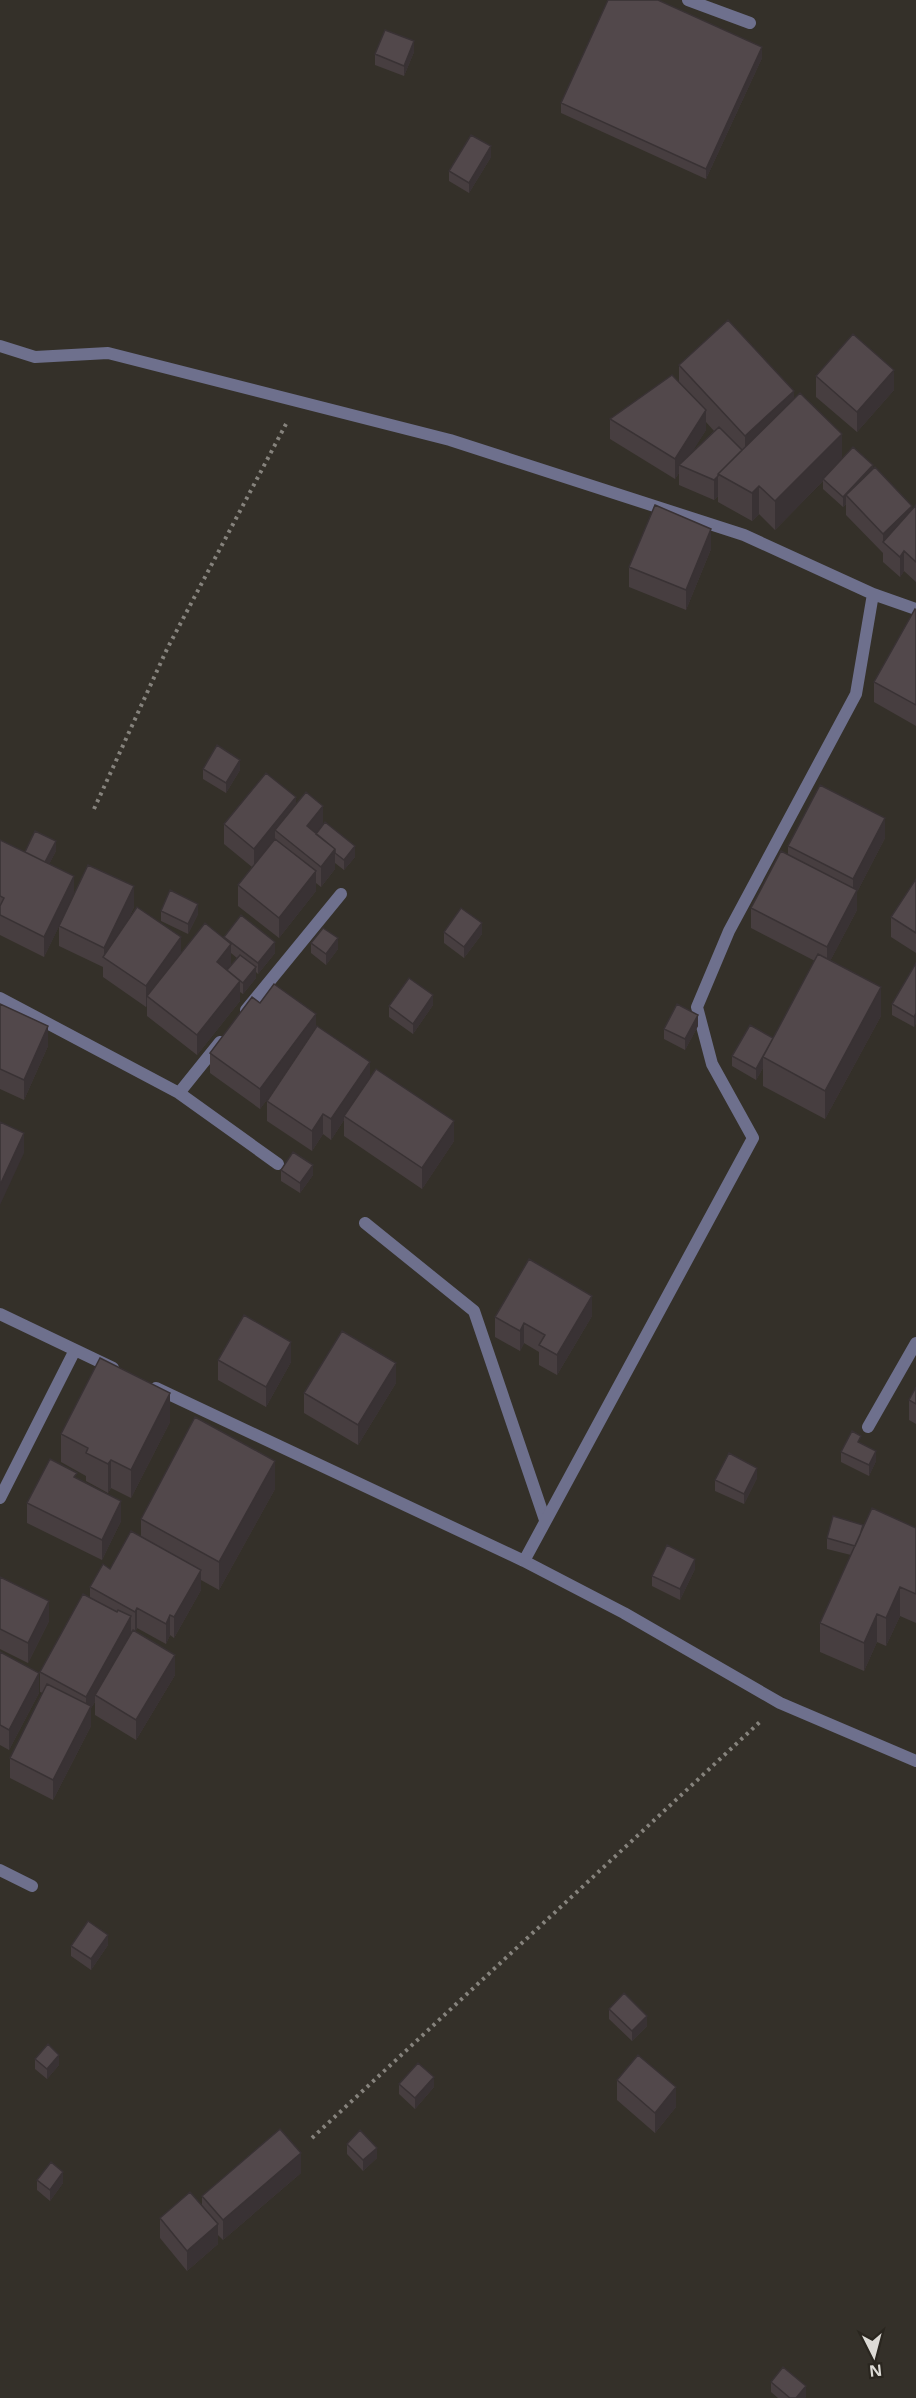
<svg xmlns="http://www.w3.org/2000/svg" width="916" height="2398" viewBox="0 0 916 2398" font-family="'Noto Sans',sans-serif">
<rect width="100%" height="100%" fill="#343029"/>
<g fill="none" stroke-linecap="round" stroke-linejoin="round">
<path stroke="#86837d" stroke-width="4" stroke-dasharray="3 4.5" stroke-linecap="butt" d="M94,809L167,649L286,424
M312,2138L762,1720"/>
<path stroke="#6e708d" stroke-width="12" d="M365,1223L474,1311L545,1520
M0,1870L32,1886"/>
<path stroke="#6e708d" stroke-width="12" d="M688,0L750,23
M0,346L35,357L108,353L450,440L744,535L873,594L856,694L729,931L697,1007L712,1064L753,1138L524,1561
M873,594L916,609
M0,998L179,1093L278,1164
M246,1010L341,894
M179,1093L220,1042
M0,1314L113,1368
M156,1388L524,1561L624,1613L780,1703L916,1761
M868,1427L916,1343
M0,1498L75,1350"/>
</g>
<path fill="#473e40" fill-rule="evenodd" d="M414,52L404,76L375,65V54Z
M762,58L706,179L561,113V103Z
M491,157L469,193L449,181V171Z
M679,365L794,399L842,459L873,469L912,510L916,505V582L904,571L900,577L883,562V553L846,515V504L843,507L823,489V481L775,530L759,514L752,521L718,502V496L714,500L679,485V473L675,479L610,439V419L679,382ZM706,422L714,431L691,453L706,430Z
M816,376L894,390L857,432L816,397Z
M711,549L686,610L629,587V567Z
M916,610V726L874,702V682Z
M203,769L240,770L226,793L203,779Z
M296,805L323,825L355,857L344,870L335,863V869L321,887L316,883V891L279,938L238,906V885L252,867L224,844V824Z
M885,838L857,892V910L830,961L881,1016L825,1119L763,1086V1068L756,1080L732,1066V1056L773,1038L815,961L751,928V908L788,854V846Z
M0,840L25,852L56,851L49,864L74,895L134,907L126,924L181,953L224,938V937L275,953L258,974L256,972V978L243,994L240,992V1001L197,1055L147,1016V1005L146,1007L103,977V967L59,946V926L44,957L0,935ZM231,953L237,958L227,970H226L231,964Z
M916,879V953L891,937V917Z
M161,911L198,914L188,934L161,921Z
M444,932L482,934L464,958L444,943Z
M311,943L338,949L326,965L311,953Z
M916,963V1023L914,1027L892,1015V1004Z
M260,1003L316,1028L370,1077L454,1141L422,1189L344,1136V1120L331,1140L323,1134L312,1151L267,1121V1101L274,1090L260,1109L210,1073V1053Z
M0,1004L48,1046L24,1100L0,1089Z
M433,1005L413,1034L389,1017V1006Z
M698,1026L685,1050L664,1039V1029Z
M281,1170L313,1175L300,1193L281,1181Z
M592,1316L557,1375L539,1365V1352L524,1343L520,1351L495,1337V1317Z
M218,1360L291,1362L266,1407L218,1380Z
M396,1383L358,1445L304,1413V1393Z
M916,1387V1424L909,1420V1400Z
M170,1422L131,1498L111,1488L108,1493L86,1481V1476L61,1462V1434Z
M841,1452L876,1461L869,1476L841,1462Z
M757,1478L744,1504L715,1491V1480Z
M77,1479L121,1521L102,1560L27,1523V1503Z
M275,1489L219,1590L201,1580V1590L174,1638L170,1635L166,1644L137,1628L135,1632L175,1675L136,1740L95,1715V1702L91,1708V1726L53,1800L10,1778V1758L43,1693L40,1692V1672L90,1598V1587L110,1569L141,1536V1519Z
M916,1528V1623L900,1616L886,1646L877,1642L864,1671L820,1652V1623L851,1555L827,1549V1538L863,1529Z
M695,1569L680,1600L652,1586V1576Z
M0,1577L49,1621L28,1663L0,1649Z
M0,1652L39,1693L9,1750L0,1745Z
M108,1945L91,1970L71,1956V1946Z
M609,2009L647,2026L632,2041L609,2019Z
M35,2059L59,2065L47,2079L35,2069Z
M617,2080L676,2107L655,2133L617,2100Z
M399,2084L434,2087L415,2109L399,2094Z
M347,2144L377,2158L363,2171L347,2154Z
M301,2173L223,2240L218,2235V2244L187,2271L160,2238V2218L202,2206V2196Z
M37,2180L63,2183L50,2201L37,2190Z
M771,2382L806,2396L805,2398H778L771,2392Z"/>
<path fill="#393234" d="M414,41V52L404,76V66Z
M762,47V58L706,179V169Z
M491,146V157L469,193V183Z
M894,370V390L857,432V412Z
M794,391V420L745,465V436Z
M706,410V430L683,467L679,465V473L675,479V459Z
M842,434V462L823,479V481L775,530V501Z
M873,465V476L846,495V504L843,507V497Z
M718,476V496L714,500V480Z
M759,486V514L752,521V493Z
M912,506V526L883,542V534Z
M711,529V549L686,610V590Z
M904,551V571L900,577V557Z
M240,760V770L226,793V783Z
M296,797V817L275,830V843L254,869V849Z
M323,806V826L307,846V826Z
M885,818V838L857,892V910L827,967V947L853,897V879Z
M56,841V851L45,872V862Z
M355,846V857L344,870V860Z
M335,849V869L321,887V867Z
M316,871V891L279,938V918Z
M74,876V896L44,957V937Z
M134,886V907L108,961L104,958V948Z
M198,904V914L188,934V924Z
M482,923V934L464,958V947Z
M181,937V957L147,996V1005L146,1007V986Z
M338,938V949L326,965V954Z
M275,942V953L258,974V963Z
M231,944V964L217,982V962Z
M256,967V978L243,994V983Z
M240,981V1001L197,1055V1035Z
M881,987V1016L825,1119V1091Z
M433,995V1005L413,1034V1024Z
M916,1013V1023L914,1027V1017Z
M316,1014V1034L260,1109V1089Z
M698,1015V1026L685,1050V1039Z
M48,1026V1046L24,1100V1080Z
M763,1057V1068L756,1080V1069Z
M370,1062V1082L344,1116V1120L331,1140V1119Z
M323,1114V1134L312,1151V1131Z
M454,1121V1141L422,1189V1168Z
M24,1133V1153L0,1205V1185Z
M313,1165V1175L300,1193V1183Z
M592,1296V1316L557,1375V1355Z
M524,1323V1343L520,1351V1331Z
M291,1342V1362L266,1407V1387Z
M396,1363V1383L358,1445V1425Z
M170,1393V1422L131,1498V1470Z
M876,1451V1461L869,1476V1465Z
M111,1460V1488L108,1493V1464Z
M275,1461V1489L219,1590V1562Z
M757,1468V1478L744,1504V1494Z
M121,1501V1521L102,1560V1540Z
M695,1559V1569L680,1600V1589Z
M201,1570V1590L174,1638V1617Z
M900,1587V1616L886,1646V1618Z
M49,1601V1621L28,1663V1643Z
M137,1608V1628L135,1632V1612Z
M877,1614V1642L864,1671V1643Z
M170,1615V1635L166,1644V1624Z
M131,1616V1636L95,1695V1702L91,1708V1726L53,1800V1780L86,1716V1697Z
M175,1655V1675L136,1740V1720Z
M39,1673V1693L9,1750V1730Z
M108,1935V1945L91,1970V1959Z
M647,2016V2026L632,2041V2031Z
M59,2055V2065L47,2079V2069Z
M434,2077V2087L415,2109V2098Z
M676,2087V2107L655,2133V2113Z
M377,2148V2158L363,2171V2160Z
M301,2153V2173L223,2240V2220Z
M63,2172V2183L50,2201V2190Z
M218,2224V2244L187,2271V2251Z
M806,2386V2396L805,2398H796Z"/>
<path fill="#52484b" stroke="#393234" stroke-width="1.5" d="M608,0H658L762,47L706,169L561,103Z
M385,30L414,41L404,66L375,54Z
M471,135L491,146L469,183L449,171Z
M728,320L794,391L745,436L679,365Z
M853,334L894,370L857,412L816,376Z
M672,375L706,410L675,459L610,419Z
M800,393L842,434L775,501L759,486L752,493L718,474Z
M719,427L742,450L718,474V476L714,480L679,465Z
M853,447L873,465L843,497L823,479Z
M875,467L912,506L883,534L846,495Z
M655,505L711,529L686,590L629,567Z
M916,505V562L904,551L900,557L883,542Z
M915,609L916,610V705L874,682Z
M217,745L240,760L226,783L203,769Z
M266,773L296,797L254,849L224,824Z
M820,785L885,818L853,879L788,846Z
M306,792L323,806L307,826L335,849L321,867L275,830Z
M325,822L355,846L344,860L335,853V849L316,834Z
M35,831L56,841L45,862L25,852Z
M275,839L316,871L279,918L238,885Z
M0,840L74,876L44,937L0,915V906L4,898L0,896Z
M781,851L857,890L827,947L751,908Z
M88,865L134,886L104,948L59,926Z
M916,879V933L891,917Z
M170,890L198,904L188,924L161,911Z
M137,907L181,937L146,986L103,957Z
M461,908L482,923L464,947L444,932Z
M241,915L275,942L258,963L224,937Z
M205,923L231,944L217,962L240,981L197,1035L147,996Z
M323,928L338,938L326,954L311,943Z
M818,954L881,987L825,1091L763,1057Z
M240,955L256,967L243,983L227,970Z
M916,963V1013L914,1017L892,1004Z
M409,978L433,995L413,1024L389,1006Z
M274,984L316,1014L260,1089L210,1053L252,997L260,1003Z
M0,1004L48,1026L24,1080L0,1069Z
M677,1004L698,1015L685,1039L664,1029Z
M750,1025L773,1038L756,1069L732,1056Z
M317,1026L370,1062L331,1119L323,1114L312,1131L267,1101Z
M376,1069L454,1121L422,1168L344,1116Z
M0,1122L24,1133L0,1185Z
M293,1152L313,1165L300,1183L281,1170Z
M529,1259L592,1296L557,1355L539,1345L545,1335L524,1323L520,1331L495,1317Z
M244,1315L291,1342L266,1387L218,1360Z
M342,1331L396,1363L358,1425L304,1393Z
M100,1358L170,1393L131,1470L111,1460L108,1464L86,1453L88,1448L61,1434Z
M916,1387V1404L909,1400Z
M195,1417L275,1461L219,1562L141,1519Z
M852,1431L861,1436L858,1442L876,1451L869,1465L841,1452Z
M729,1453L757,1468L744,1494L715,1480Z
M50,1459L77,1473L74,1477L121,1501L102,1540L27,1503Z
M872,1508L916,1528V1594L900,1587L886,1618L877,1614L864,1643L820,1623Z
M833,1516L863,1525L860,1535L855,1546L827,1538Z
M131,1531L201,1570L174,1617L170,1615L166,1624L137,1608L135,1612L90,1587L103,1564L110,1569Z
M667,1545L695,1559L680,1589L652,1576Z
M0,1577L49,1601L28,1643L0,1629Z
M83,1594L117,1612L118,1610L131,1616L86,1697L40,1672Z
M133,1630L175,1655L136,1720L95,1695Z
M0,1652L39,1673L9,1730L0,1725Z
M47,1684L91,1706L53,1780L10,1758Z
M88,1921L108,1935L91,1959L71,1946Z
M624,1993L647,2016L632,2031L609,2009Z
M48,2044L59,2055L47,2069L35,2059Z
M638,2055L676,2087L655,2113L617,2080Z
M418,2063L434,2077L415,2098L399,2084Z
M280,2129L301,2153L223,2220L202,2196Z
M360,2130L377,2148L363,2160L347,2144Z
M51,2162L63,2172L50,2190L37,2180Z
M190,2192L218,2224L187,2251L160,2218Z
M783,2367L806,2386L796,2398H790L771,2382Z"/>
<g transform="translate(874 2356) rotate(174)" stroke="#2a261f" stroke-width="4.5" paint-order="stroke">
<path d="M0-4.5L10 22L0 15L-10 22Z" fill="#dddbd6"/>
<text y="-9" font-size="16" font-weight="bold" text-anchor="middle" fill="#dddbd6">N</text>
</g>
</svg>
